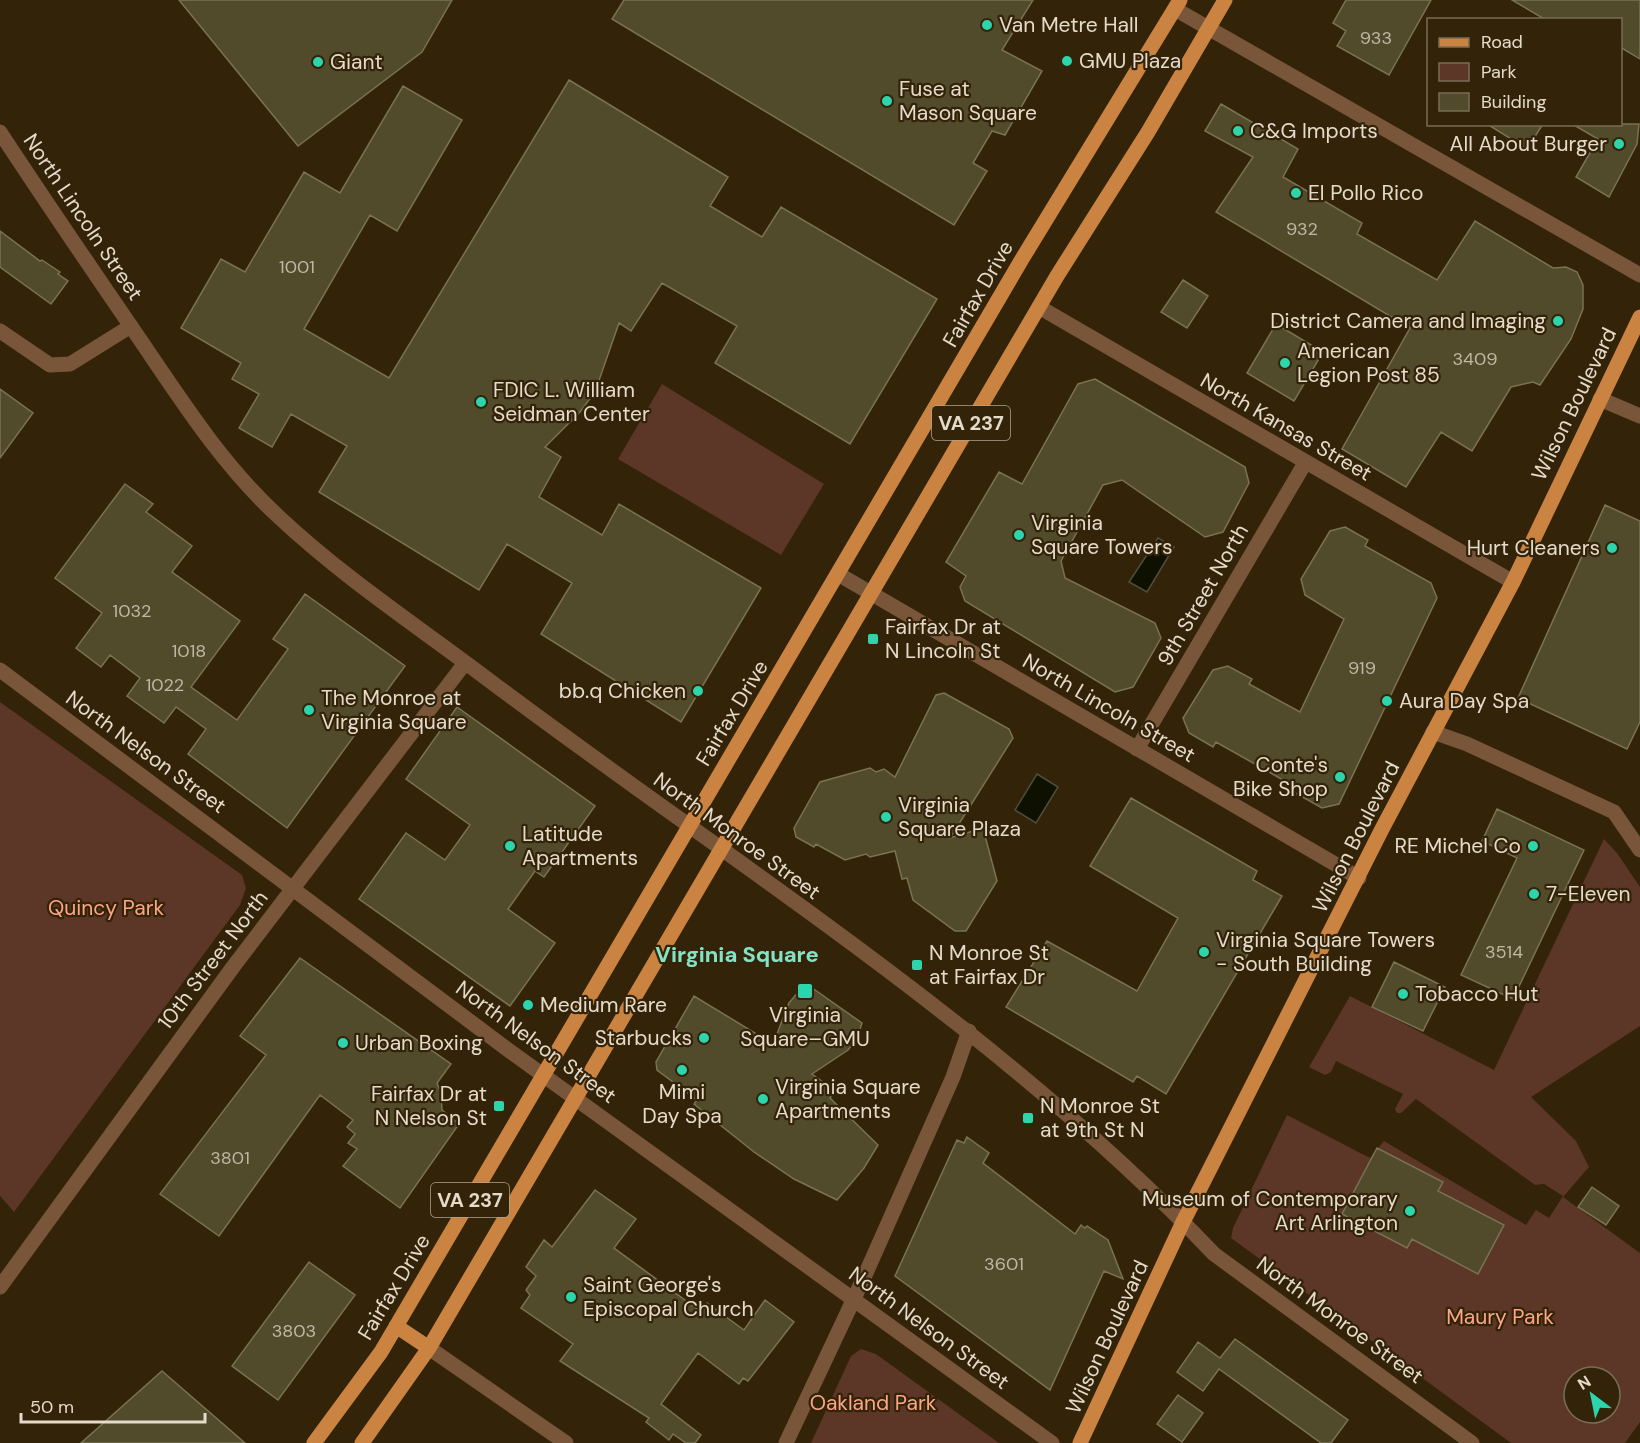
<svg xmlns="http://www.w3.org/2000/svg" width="1640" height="1443" viewBox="0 0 1640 1443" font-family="'DM Sans',sans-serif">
<rect width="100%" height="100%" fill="#332308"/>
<path fill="#5c3627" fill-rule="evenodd" d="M662,384L824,484L781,555L618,459Z
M0,702L242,875L246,888L240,905L14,1212L0,1196Z
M1604,839L1617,853L1640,887V1026L1531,1097L1576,1141L1589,1167L1563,1197L1640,1253V1422L1625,1443H1511L1231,1238L1233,1228L1287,1115L1370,1158L1384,1141L1526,1225L1536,1210L1549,1218L1563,1196L1544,1184L1535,1185L1416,1099L1401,1113H1397L1395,1109L1403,1094L1336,1061L1331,1072L1325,1075L1309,1067L1350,996L1494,1070ZM1574,1377H1610V1413H1574Z
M861,1349L876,1354L999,1443H811L851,1356Z"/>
<path fill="#0f1100" stroke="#4f4e3d" stroke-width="1.5" d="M1158,538L1174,547L1147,592L1129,582Z
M1037,774L1058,787L1036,823L1015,810Z"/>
<path fill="#514b2c" stroke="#797253" stroke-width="1.5" d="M179,0H452L422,52L298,146Z
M624,0H1033L1002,50L1042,71L1005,135L992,131L973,163L987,171L954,225L612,19Z
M1346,0H1431L1389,75L1337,46L1346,31L1333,23Z
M1512,0H1640V59L1620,47V20H1546Z
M569,80L728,177L710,206L762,237L781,207L937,299L850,444L715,363L737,326L662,283L631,331L619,323L595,392L580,412L545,447L561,457L539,497L602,535L619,504L761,588L681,722L541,634L572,583L507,544L479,590L319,492L347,446L291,414L272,447L239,428L259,394L232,379L241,363L181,328L221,259L245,272L304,172L340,193L403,86L462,120L397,231L370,215L304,329L389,378Z
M1221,104L1298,149L1283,177L1362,223L1357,234L1437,280L1475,221L1553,268L1566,267L1577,272L1583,285V309L1571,339L1540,385L1533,382L1511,387L1472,451L1441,432L1406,487L1342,449L1410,328L1216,212L1253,157L1205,131Z
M1487,124H1543L1527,149Z
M1572,124H1639L1637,144L1609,197L1576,177L1598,139Z
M0,231L40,261L42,260L60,272L58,274L68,281L51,304L0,267Z
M1183,280L1208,296L1187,328L1161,312Z
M1276,324L1323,352L1294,401L1247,373Z
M1095,379L1245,467L1249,483L1223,532L1205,537L1122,480L1103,485L1061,561L1065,578L1155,623L1161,638L1133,687L1115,692L965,601L960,587L966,576L946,562L999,472L1022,484L1078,384Z
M0,389L33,413L0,458Z
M125,484L153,504L146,512L192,546L172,572L240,621L191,687L237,720L288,649L273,639L305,594L405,666L287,828L188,754L206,729L176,707L164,723L127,696L140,678L110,655L101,667L76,648L102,613L55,578Z
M1605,505L1640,521V722L1627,749L1518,698Z
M1345,527L1368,540L1365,546L1431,583L1437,598L1339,804L1322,808L1297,794L1299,789L1216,742L1213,747L1189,733L1183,718L1213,670L1228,666L1252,679L1249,684L1300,712L1344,619L1305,595L1301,579L1330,531Z
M944,693L1009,729L1013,738L950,838L983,828L997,881L966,931H955L913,900L907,878L902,879L895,851L870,857L866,854L845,860L816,844L814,847L796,837L794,828L820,782L870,768L876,772L884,769L895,777L936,695Z
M457,707L595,806L544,877L535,871L508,909L555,943L510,1006L359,899L406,833L445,860L470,825L406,779Z
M1131,798L1257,871L1253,880L1282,896L1166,1094L1137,1076L1133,1082L1006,1007L1047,941L1137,991L1178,918L1090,866Z
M1497,809L1584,850L1513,999L1461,975L1517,858L1482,841Z
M300,958L451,1064L437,1083L441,1093L442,1110L459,1124L400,1208L343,1166L357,1149L348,1143L355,1134L347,1127L353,1120L320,1095L219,1236L160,1194L266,1055L240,1036Z
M1394,962L1445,987L1423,1031L1372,1007Z
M808,985L862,1023L857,1039L848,1050L812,1074L834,1090L830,1098L878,1145L864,1168L837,1200L794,1179L754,1152L694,1104L697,1100L657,1070L656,1062L694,996L773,1044L789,1003L799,991Z
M967,1137L989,1153L983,1163L1075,1234L1081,1225L1085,1228L1087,1226L1108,1240L1123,1279L1104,1271L1050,1390L895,1276L957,1140L964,1143Z
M1377,1148L1443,1182L1438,1191L1504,1225L1478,1274L1412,1239L1407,1248L1342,1214Z
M1592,1187L1619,1206L1606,1225L1578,1207Z
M595,1190L636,1219L614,1248L700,1311L707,1303L744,1330L765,1300L794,1322L748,1381L743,1378L739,1384L698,1353L661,1404L701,1435L695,1443H686L673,1434L669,1440L646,1422L649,1418L560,1361L573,1344L521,1308L530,1295L526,1290L536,1276L526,1267L544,1240L552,1247Z
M309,1262L355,1295L278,1400L232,1366Z
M1235,1339L1348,1420L1331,1443H1321L1219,1369L1203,1391L1177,1372L1198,1342L1220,1358Z
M162,1371L245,1443H81Z
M1178,1395L1203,1413L1182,1442L1157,1424Z"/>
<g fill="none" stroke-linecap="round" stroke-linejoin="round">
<path stroke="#795639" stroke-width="15" d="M1175,9L1640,275
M0,132C46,202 93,271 141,341C183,403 224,467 280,518C343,577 417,626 486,678C733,864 1000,1029 1214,1254L1472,1443
M1039,307L1513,582
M0,331L50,365L70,364L131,326
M1600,399L1640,416
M838,574L1359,878
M0,670L511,1052L1052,1443
M1433,732L1467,744L1614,812L1640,850
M1137,749L1305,463
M0,1287L233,967L465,663
M429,1348L566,1443
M786,1443L866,1273L953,1077L969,1031"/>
<path stroke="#cb8342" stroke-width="15" d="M396,1326L429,1348
M314,1443L381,1352L1022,259L1180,0
M362,1443L429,1348L1057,276L1148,132L1225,0
M1080,1443L1183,1222L1382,829L1513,582L1640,317"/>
</g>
<g fill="#2cd5ab" stroke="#332308" stroke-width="2">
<circle cx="987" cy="25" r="6"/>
<circle cx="1067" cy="61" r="6"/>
<circle cx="318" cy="62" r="6"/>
<circle cx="887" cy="101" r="6"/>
<circle cx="1238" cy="131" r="6"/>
<circle cx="1619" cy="144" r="6"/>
<circle cx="1296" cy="193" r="6"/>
<circle cx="1558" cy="321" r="6"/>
<circle cx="1285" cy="363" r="6"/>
<circle cx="481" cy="402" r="6"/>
<circle cx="1019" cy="535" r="6"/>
<circle cx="1612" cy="548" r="6"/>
<rect x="867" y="633" width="12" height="12" rx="3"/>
<circle cx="698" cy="691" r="6"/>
<circle cx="1387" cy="701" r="6"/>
<circle cx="309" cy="710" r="6"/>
<circle cx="1340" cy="777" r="6"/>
<circle cx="886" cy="817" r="6"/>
<circle cx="510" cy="846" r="6"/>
<circle cx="1533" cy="846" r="6"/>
<circle cx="1534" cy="894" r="6"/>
<circle cx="1204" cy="952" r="6"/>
<rect x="911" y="959" width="12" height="12" rx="3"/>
<rect x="797" y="983" width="16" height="16" rx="3"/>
<circle cx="1403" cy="994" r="6"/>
<circle cx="528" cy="1005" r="6"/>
<circle cx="704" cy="1038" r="6"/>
<circle cx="343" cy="1043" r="6"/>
<circle cx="682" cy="1070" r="6"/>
<circle cx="763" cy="1099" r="6"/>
<rect x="493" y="1100" width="12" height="12" rx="3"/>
<rect x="1022" y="1112" width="12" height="12" rx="3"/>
<circle cx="1410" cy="1211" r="6"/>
<circle cx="571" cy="1297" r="6"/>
</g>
<g text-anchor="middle" stroke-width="4.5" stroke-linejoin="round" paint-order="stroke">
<g font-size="18" fill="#c0b7a3">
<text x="1376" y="44">933</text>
<text x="1302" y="235">932</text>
<text x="297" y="273">1001</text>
<text x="1475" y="365">3409</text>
<text x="132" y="617">1032</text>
<text x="189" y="657">1018</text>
<text x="1362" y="674">919</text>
<text x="165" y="691">1022</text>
<text x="1504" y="958">3514</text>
<text x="230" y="1164">3801</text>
<text x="1004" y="1270">3601</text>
<text x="294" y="1337">3803</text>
</g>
<g fill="#332308" stroke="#b0a490" stroke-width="1.5">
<rect x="932" y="406" width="78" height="34" rx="4.5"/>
<rect x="431" y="1183" width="78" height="34" rx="4.5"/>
</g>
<g font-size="20" font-weight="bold" fill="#e5dbcb">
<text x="971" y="430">VA 237</text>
<text x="470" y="1207">VA 237</text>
</g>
<g font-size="21" fill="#e5dbcb" stroke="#332308" text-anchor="start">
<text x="999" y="32">Van Metre Hall</text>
<text x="1079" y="68">GMU Plaza</text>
<text x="330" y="69">Giant</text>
<text x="899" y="96">Fuse at<tspan x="899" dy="24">Mason Square</tspan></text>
<text x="1250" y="138">C&amp;G Imports</text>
<text x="1607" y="151" text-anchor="end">All About Burger</text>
<text x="1308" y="200">El Pollo Rico</text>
<text x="1546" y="328" text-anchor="end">District Camera and Imaging</text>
<text x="1297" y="358">American<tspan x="1297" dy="24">Legion Post 85</tspan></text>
<text x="493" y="397">FDIC L. William<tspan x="493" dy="24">Seidman Center</tspan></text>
<text x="1031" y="530">Virginia<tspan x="1031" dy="24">Square Towers</tspan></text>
<text x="1600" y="555" text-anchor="end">Hurt Cleaners</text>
<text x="885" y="634">Fairfax Dr at<tspan x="885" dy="24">N Lincoln St</tspan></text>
<text x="686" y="698" text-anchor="end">bb.q Chicken</text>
<text x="321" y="705">The Monroe at<tspan x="321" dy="24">Virginia Square</tspan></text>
<text x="1399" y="708">Aura Day Spa</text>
<text x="1328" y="772" text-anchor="end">Conte's<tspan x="1328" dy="24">Bike Shop</tspan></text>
<text x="898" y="812">Virginia<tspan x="898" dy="24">Square Plaza</tspan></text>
<text x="522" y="841">Latitude<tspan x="522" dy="24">Apartments</tspan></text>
<text x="1521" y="853" text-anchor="end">RE Michel Co</text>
<text x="1546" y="901">7-Eleven</text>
<text x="1216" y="947">Virginia Square Towers<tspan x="1216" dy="24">- South Building</tspan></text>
<text x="929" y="960">N Monroe St<tspan x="929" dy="24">at Fairfax Dr</tspan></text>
<text x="1415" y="1001">Tobacco Hut</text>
<text x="540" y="1012">Medium Rare</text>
<text x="805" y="1022" text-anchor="middle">Virginia<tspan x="805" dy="24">Square–GMU</tspan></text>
<text x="692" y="1045" text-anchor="end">Starbucks</text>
<text x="355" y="1050">Urban Boxing</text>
<text x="775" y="1094">Virginia Square<tspan x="775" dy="24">Apartments</tspan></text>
<text x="682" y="1099" text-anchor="middle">Mimi<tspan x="682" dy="24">Day Spa</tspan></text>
<text x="487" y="1101" text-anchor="end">Fairfax Dr at<tspan x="487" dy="24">N Nelson St</tspan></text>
<text x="1040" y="1113">N Monroe St<tspan x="1040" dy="24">at 9th St N</tspan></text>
<text x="1398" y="1206" text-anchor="end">Museum of Contemporary<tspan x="1398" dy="24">Art Arlington</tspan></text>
<text x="583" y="1292">Saint George's<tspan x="583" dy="24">Episcopal Church</tspan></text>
</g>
<g font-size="21" fill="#e5dbcb" stroke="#332308">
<text transform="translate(83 217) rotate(56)" y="7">North Lincoln Street</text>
<text transform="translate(978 294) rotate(-60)" y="7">Fairfax Drive</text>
<text transform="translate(1574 404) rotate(-64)" y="7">Wilson Boulevard</text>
<text transform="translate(1286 427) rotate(30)" y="7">North Kansas Street</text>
<text transform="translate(1203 595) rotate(-60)" y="7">9th Street North</text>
<text transform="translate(1109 708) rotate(30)" y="7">North Lincoln Street</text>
<text transform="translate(732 713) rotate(-59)" y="7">Fairfax Drive</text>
<text transform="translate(146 752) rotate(36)" y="7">North Nelson Street</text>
<text transform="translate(737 836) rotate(36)" y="7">North Monroe Street</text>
<text transform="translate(1356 837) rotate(-63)" y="7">Wilson Boulevard</text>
<text transform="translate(213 960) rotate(-53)" y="7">10th Street North</text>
<text transform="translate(536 1042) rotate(36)" y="7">North Nelson Street</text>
<text transform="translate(394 1287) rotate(-59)" y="7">Fairfax Drive</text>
<text transform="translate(1340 1320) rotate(36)" y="7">North Monroe Street</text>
<text transform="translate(929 1328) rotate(36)" y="7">North Nelson Street</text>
<text transform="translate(1107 1337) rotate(-65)" y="7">Wilson Boulevard</text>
</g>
<g font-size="21" fill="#fca686" stroke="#332308">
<text x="106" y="915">Quincy Park</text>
<text x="1500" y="1324">Maury Park</text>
<text x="873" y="1410">Oakland Park</text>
</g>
<g font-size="22" font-weight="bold" fill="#85e3c5" stroke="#332308">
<text x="737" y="962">Virginia Square</text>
</g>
</g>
<rect x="1427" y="18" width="195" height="108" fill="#332308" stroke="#7a6d56" stroke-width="1.5"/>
<rect x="1439" y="38" width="30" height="9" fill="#cb8342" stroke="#7a6d56" stroke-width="1.5"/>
<text x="1481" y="48" font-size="18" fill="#e5dbcb">Road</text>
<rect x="1439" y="63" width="30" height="18" fill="#5c3627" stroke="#7a6d56" stroke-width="1.5"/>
<text x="1481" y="78" font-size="18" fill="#e5dbcb">Park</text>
<rect x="1439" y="93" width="30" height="18" fill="#514b2c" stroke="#7a6d56" stroke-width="1.5"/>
<text x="1481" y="108" font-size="18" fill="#e5dbcb">Building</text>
<g transform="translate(1592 1395) rotate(328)"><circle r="28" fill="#332308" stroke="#7a6d56" stroke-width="1.5"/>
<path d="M0-4.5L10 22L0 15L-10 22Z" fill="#2cd5ab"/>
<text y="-9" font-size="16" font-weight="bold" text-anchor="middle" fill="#e5dbcb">N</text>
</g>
<path d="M21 1413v9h184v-9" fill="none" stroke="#e5dbcb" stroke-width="3"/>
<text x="30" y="1413" font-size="18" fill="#e5dbcb" stroke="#332308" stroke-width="4.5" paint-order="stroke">50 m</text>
</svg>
